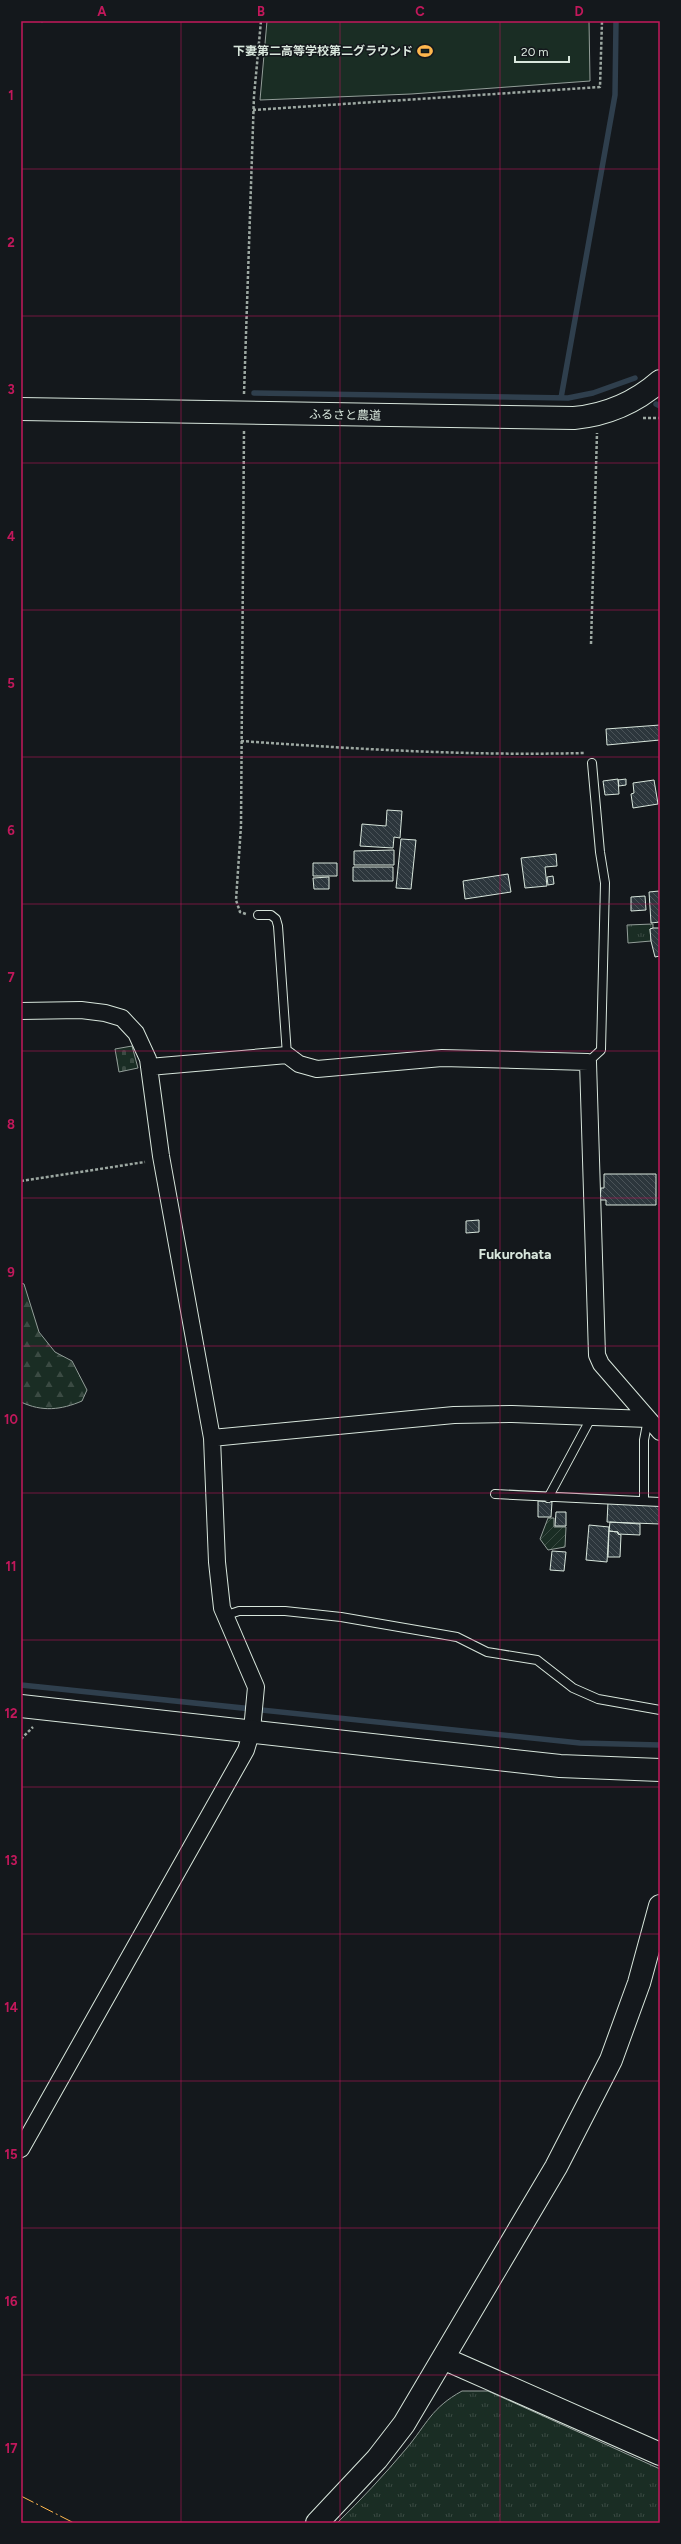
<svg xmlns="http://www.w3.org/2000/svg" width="681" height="2544" viewBox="0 0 681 2544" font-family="Figtree,'Noto Sans JP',sans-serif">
<defs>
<pattern id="grass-tufts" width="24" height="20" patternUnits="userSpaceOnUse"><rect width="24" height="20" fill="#1a2d24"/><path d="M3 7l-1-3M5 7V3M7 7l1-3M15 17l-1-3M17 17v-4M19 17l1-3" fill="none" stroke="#3b4b43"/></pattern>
<pattern id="forest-firs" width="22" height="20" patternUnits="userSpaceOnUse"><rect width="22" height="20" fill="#1a2d24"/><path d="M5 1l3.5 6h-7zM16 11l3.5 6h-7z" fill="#3b4b43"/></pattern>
<pattern id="cemetery-stones" width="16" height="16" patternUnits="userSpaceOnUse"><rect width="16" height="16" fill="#1a2d24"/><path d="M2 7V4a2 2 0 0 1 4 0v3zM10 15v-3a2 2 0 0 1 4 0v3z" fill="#3b4b43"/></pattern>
<pattern id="garden-furrows" width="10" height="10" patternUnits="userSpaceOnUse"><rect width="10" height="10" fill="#1a2d24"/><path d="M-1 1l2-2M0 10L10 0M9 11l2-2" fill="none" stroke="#3b4b43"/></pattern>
<pattern id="building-back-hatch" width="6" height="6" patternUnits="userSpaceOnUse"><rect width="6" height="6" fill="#2c363c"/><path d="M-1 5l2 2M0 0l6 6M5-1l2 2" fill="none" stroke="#4a5358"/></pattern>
</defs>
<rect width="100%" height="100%" fill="#14181c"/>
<path fill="url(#grass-tufts)" stroke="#939e99" d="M653,924V928L650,929L651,941L628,943L627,925Z
M462,2391H488L660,2469V2523H337C361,2500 384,2475 406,2449C427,2424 431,2408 462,2391Z"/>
<path fill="url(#forest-firs)" stroke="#939e99" d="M21,1283L24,1284L39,1332L55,1352L72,1361L87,1390L82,1401C61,1410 42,1412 21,1402Z"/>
<path fill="url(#cemetery-stones)" stroke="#939e99" d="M132,1046L138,1068L119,1072L115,1049Z"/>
<path fill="url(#garden-furrows)" stroke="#939e99" d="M548,1518H554V1527H566L565,1547L548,1550L540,1539Z"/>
<path fill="#1a2d24" stroke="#939e99" d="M267,21H589L590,81L411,94L260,100Z"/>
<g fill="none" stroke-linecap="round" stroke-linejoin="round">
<path stroke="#2f3f4d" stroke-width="5.5" d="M254,393L568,398L593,393L635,378
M561,398L615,95L616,21
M656,404L660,406
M21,1685L580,1743L660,1745"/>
</g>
<path fill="url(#building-back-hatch)" stroke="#d8e6dc" d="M660,725V740L607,745L606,729Z
M618,779L619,794L605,795L603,781Z
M626,779V785L619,786L618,780Z
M654,780L658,804L633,808L631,794L634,793L633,783Z
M387,810L402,811L400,838L394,837L393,848L360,846L362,824L386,826Z
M401,839L416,840L411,889L396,888Z
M394,850V865H354V851Z
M556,854L557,866L545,867L547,886L525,888L521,858Z
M313,863H337V876H313Z
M353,867H393V881H353Z
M508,874L511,892L465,899L463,881Z
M553,876L554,884L548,885L547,877Z
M329,877V889H314L313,878Z
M659,891L660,922L651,923L649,892Z
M645,896L646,910L631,911V897Z
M653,928H660V956L655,957L651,941L650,929Z
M604,1174H656V1205H606V1200H600L601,1188H604Z
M479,1220V1232L466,1233V1221Z
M538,1501L552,1502L551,1517H538Z
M608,1502L660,1505V1524L607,1522Z
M556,1512H566V1526H555Z
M610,1522L640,1524V1535L618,1534V1532L609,1531Z
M589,1525L609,1527L607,1562L586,1560Z
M609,1531L618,1532V1534L621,1535L620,1557H608Z
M552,1551L566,1552L564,1571L550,1570Z"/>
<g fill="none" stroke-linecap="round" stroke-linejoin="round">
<defs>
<path id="lane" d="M258,915H271L276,919L278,926L287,1055
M588,1062L601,1050L605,883L600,852L592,763
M495,1494L660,1502
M548,1498L591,1418
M644,1501V1440L648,1419
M224,1616L239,1611H285L341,1617L457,1637L487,1652L537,1660L573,1688L598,1699L660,1710"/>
<path id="street" d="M21,1011L81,1010L105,1013L122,1018L136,1033L148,1059L161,1156L212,1438L217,1562L222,1608L256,1687L252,1730L246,1750L21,2149
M149,1067L287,1055L299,1064L317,1069L442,1058L588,1062L597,1355L601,1364L660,1432
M212,1438L454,1415L512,1414L648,1419"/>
<path id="secondary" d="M21,409L574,418C606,415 636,402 660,381
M21,1706L560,1766L660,1770
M445,2359L660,2454
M317,2523L377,2459L404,2424L556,2167L611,2060L639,1983L660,1906"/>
</defs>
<use href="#lane" stroke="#d8e6dc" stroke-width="10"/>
<use href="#street" stroke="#d8e6dc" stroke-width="18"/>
<use href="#secondary" stroke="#d8e6dc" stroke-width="24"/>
<path stroke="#9da8a2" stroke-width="2.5" stroke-dasharray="3 2" stroke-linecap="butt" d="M41,21H43
M253,110L600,87L602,21
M244,394L254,96L261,21
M643,418H660
M244,431L241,826L236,900L240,912L246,914
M591,644L597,433
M241,741C356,749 469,756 584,753
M21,1181L145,1162
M21,1739L33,1727"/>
<use href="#lane" stroke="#14181c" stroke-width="8"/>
<use href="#street" stroke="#14181c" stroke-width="16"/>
<use href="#secondary" stroke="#14181c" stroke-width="22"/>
<path stroke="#ffb74d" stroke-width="1" stroke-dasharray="14 3 2 3" stroke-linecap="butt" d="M21,2496L74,2523"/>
</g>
<path fill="none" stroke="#c2185b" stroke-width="1" stroke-opacity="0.55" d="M181,21V2523M340,21V2523M500,21V2523M21,169H660M21,316H660M21,463H660M21,610H660M21,757H660M21,904H660M21,1051H660M21,1198H660M21,1346H660M21,1493H660M21,1640H660M21,1787H660M21,1934H660M21,2081H660M21,2228H660M21,2375H660"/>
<defs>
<symbol id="stadium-bare" viewBox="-9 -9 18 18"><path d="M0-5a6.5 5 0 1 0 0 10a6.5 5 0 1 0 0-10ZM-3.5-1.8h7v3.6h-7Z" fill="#ffb74d" stroke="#14181c" stroke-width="2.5" paint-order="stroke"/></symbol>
</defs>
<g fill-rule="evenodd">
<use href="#stadium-bare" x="414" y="40" width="22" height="22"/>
</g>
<g text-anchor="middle" stroke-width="3" stroke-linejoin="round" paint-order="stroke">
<g font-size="12" font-weight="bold" fill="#d8e6dc" stroke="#14181c" text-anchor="end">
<text x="413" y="55">下妻第二高等学校第二グラウンド</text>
</g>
<g font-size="12" fill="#d8e6dc" stroke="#14181c">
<text transform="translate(345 415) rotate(1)" y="4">ふるさと農道</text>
</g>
<g font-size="14" font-weight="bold" fill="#d8e6dc" stroke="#14181c">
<text x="515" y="1259">Fukurohata</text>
</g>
</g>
<rect width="681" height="2544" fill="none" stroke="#14181c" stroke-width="44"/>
<path d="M515 56v6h54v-6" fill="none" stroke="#d8e6dc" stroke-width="2"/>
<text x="521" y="56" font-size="12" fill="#d8e6dc" stroke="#14181c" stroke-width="3" paint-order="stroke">20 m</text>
<rect x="22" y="22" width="637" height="2500" fill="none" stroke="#c2185b" stroke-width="1.5"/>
<g font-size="13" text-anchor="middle" font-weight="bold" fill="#c2185b">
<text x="102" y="16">A</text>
<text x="261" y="16">B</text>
<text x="420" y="16">C</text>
<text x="579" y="16">D</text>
<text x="11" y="100">1</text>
<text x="11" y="247">2</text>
<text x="11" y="394">3</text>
<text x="11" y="541">4</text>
<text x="11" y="688">5</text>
<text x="11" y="835">6</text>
<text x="11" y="982">7</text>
<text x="11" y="1129">8</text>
<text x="11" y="1277">9</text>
<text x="11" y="1424">10</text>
<text x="11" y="1571">11</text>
<text x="11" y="1718">12</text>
<text x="11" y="1865">13</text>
<text x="11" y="2012">14</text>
<text x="11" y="2159">15</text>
<text x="11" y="2306">16</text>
<text x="11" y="2453">17</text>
</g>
</svg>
